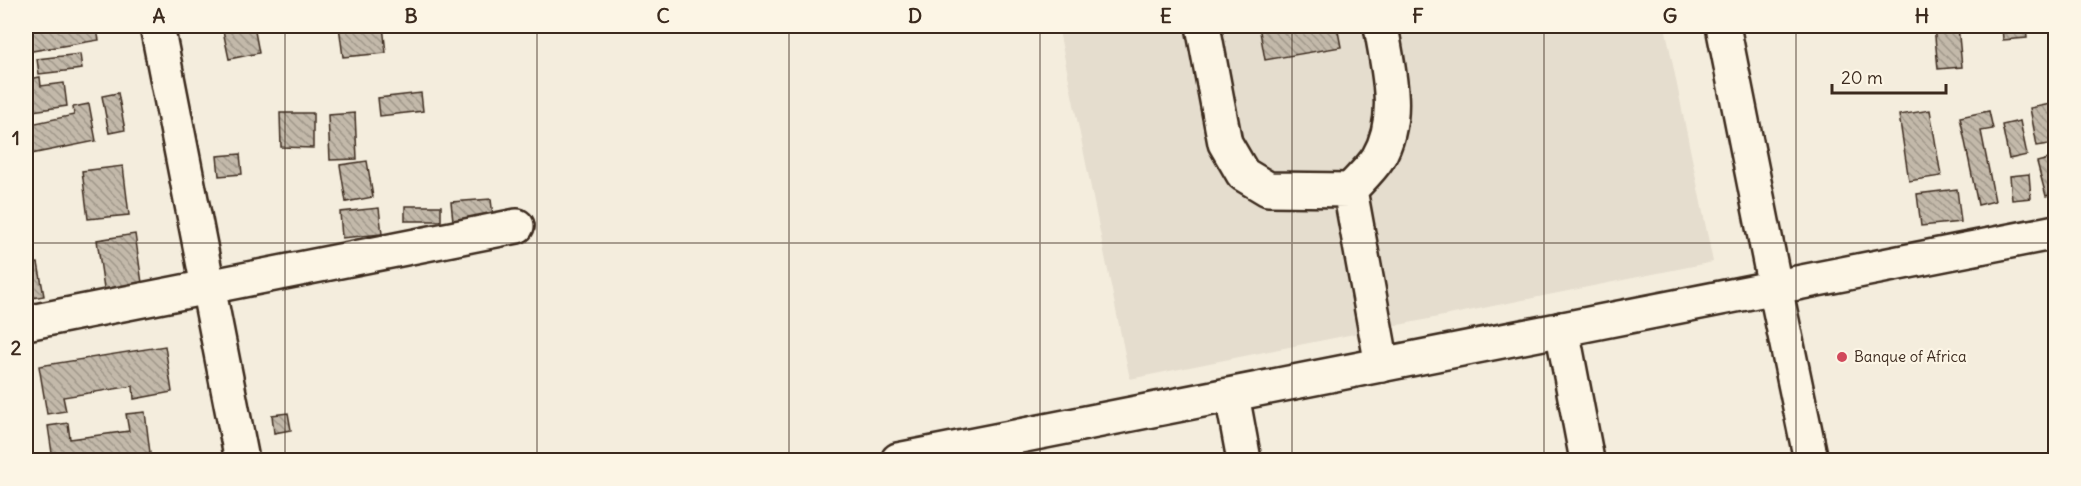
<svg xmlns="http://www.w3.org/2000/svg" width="2081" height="486" viewBox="0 0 2081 486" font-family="Delius,sans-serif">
<defs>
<pattern id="building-back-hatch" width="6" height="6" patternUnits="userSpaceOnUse" patternTransform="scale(1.5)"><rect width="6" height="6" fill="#c3b9aa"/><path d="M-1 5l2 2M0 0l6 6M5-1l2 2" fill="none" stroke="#a0978a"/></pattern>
</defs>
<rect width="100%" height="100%" fill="#f4eddd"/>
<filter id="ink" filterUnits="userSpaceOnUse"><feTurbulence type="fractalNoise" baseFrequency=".0167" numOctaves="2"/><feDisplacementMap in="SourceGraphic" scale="12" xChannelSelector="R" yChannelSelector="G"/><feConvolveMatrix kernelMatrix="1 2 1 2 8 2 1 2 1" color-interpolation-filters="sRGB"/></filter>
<g filter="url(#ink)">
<path fill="#e5ddce" d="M1058,26H1665L1713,262L1130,379Z"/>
<path fill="url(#building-back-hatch)" stroke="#3b2a1e" stroke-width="1.5" d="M26,26H96L99,40L26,52Z
M222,26H254L259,53L229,59Z
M339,26H383L386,53L343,57Z
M1259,26H1337L1341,47L1265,60Z
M1934,26H1958L1962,67L1938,69Z
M2002,26H2026L2027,38L2003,40Z
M80,54L82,69L39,74L37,59Z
M40,77L41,86L64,83L67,106L26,112V95H31L29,79Z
M118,93L125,130L109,133L102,96Z
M421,93L423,111L380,116L378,98Z
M2056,103V143L2037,146L2030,108Z
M89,104L96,141L26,155V125L74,115L73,107Z
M1930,110L1941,176L1909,181L1899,115Z
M1989,111L1993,129L1981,131L1995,201L1978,205L1960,117Z
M280,113H313V148L281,147Z
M355,113L357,159L330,160L328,115Z
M2020,121L2027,155L2009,159L2002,125Z
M240,154L242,174L219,176L217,156Z
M2056,157V193L2046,196L2037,162Z
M367,161L373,197L346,202L340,165Z
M123,166L129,215L88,219L82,171Z
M2029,174L2031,198L2012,200L2010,176Z
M1957,189L1961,222L1921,226L1917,194Z
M491,199L493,217L453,221L451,202Z
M405,206H441V221H405Z
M379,208L382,234L342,238L340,212Z
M26,216L32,253L26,254Z
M135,234L143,290L105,295L97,240Z
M38,263L44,296L26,299V265Z
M165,346L172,392L134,399L133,386L63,397L66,411L47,414L39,366Z
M145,412L150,453L92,460H53L48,426L68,423L70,439L129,431L126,414Z
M288,413L291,430L274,433L272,415Z
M26,444H28L32,460H26Z
M331,456H346V460H331Z
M1198,456L1199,460H1177Z"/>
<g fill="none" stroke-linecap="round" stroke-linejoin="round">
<defs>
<path id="street" d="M1203,26L1225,143L1243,174L1268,189L1350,190
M1381,26C1388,70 1402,117 1378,158C1371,169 1359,180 1350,190L1382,365
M1723,26L1775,287
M26,323L517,226
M1562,329L1587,460
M1232,395L1244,460"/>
<path id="secondary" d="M157,26L242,460
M1775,287L1811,460
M898,460L2056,232"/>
</defs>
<use href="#street" stroke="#3b2a1e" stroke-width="38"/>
<use href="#secondary" stroke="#3b2a1e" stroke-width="38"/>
<use href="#street" stroke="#fcf5e5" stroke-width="33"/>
<use href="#secondary" stroke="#fcf5e5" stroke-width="33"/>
</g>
</g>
<path fill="none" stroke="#3b2a1e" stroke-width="1.5" stroke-opacity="0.55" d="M285,26V460M537,26V460M789,26V460M1040,26V460M1292,26V460M1544,26V460M1796,26V460M26,243H2056"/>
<circle fill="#d1495b" stroke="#fcf5e5" stroke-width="2" cx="1842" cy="357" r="6"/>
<g text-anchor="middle" stroke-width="4.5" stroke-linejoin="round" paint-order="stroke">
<g font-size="15" fill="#3b2a1e" stroke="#fcf5e5" text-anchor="start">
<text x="1854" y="362">Banque of Africa</text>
</g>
</g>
<rect width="2081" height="486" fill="none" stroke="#fcf5e5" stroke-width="66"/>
<path d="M1832 84v9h114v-9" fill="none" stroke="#3b2a1e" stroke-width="3"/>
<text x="1841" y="84" font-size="18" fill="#3b2a1e" stroke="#fcf5e5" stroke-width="4.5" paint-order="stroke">20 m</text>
<rect x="33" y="33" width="2015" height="420" fill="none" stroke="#3b2a1e" stroke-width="2"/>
<g font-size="20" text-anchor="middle" font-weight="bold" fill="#3b2a1e">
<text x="159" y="23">A</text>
<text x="411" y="23">B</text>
<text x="663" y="23">C</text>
<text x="915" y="23">D</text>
<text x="1166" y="23">E</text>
<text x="1418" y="23">F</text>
<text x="1670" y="23">G</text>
<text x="1922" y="23">H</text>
<text x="16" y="145">1</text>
<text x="16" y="355">2</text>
</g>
</svg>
